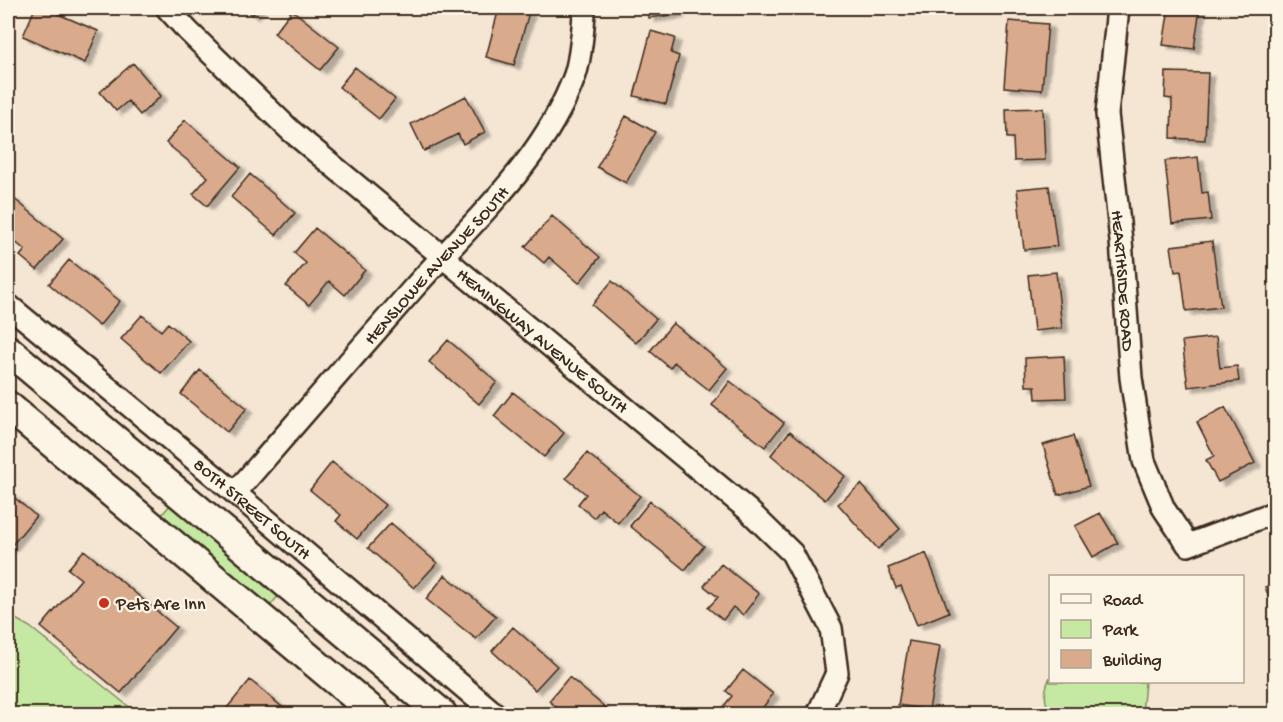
<svg xmlns="http://www.w3.org/2000/svg" width="1283" height="722" viewBox="0 0 1283 722" font-family="'Gochi Hand',sans-serif">
<defs>
<filter id="shadow"><feDropShadow dx="6" dy="4" stdDeviation="1.5" flood-color="#0004"/></filter>
</defs>
<rect width="100%" height="100%" fill="#f5e6d3"/>
<filter id="ink" filterUnits="userSpaceOnUse"><feTurbulence type="fractalNoise" baseFrequency=".0167" numOctaves="2"/><feDisplacementMap in="SourceGraphic" scale="12" xChannelSelector="R" yChannelSelector="G"/><feConvolveMatrix kernelMatrix="1 2 1 2 8 2 1 2 1" color-interpolation-filters="sRGB"/></filter>
<g filter="url(#ink)">
<path fill="#c5e9a2" stroke="#808a60" stroke-width="1.5" d="M170,505L279,595L269,607L160,517Z
M14,618L30,627L138,714H8V619Z
M1050,677V682H1145L1142,714H1051C1043,701 1044,690 1050,677Z"/>
<path fill="#daaa8d" stroke="#3b2a1e" stroke-width="1.5" filter="url(#shadow)" d="M35,8H57L60,9L58,14L98,31L85,63L23,36Z
M245,8H259L252,15Z
M499,8L530,9L514,65L486,57Z
M647,8H678V14L649,18Z
M1169,8H1200L1194,49L1163,45Z
M292,10L339,47L320,70L274,33Z
M1009,21L1048,24L1042,90L1004,87Z
M651,31L675,38L671,53L679,56L666,104L634,96Z
M133,63L161,96L140,115L128,101L116,111L100,92Z
M355,67L395,99L379,119L339,87Z
M1166,72L1208,73L1205,140L1171,138L1172,99L1165,98Z
M466,96L485,132L463,144L458,134L424,151L411,124Z
M1043,108L1045,160L1014,161L1013,138H1007L1006,109Z
M626,116L655,132L626,183L597,167Z
M185,120L240,167L207,206L193,194L208,177L166,143Z
M1198,157L1202,193L1208,192L1211,220L1172,224L1165,161Z
M250,174L295,213L276,235L231,197Z
M1049,186L1057,246L1024,250L1017,189Z
M12,197L63,239L37,270L20,256L25,250L8,236V202Z
M552,216L600,257L579,283L549,257L544,263L525,247Z
M315,228L365,270L345,295L329,281L309,305L286,286L306,263L294,253Z
M1212,241L1221,307L1186,311L1181,271L1175,272L1171,246Z
M69,260L120,301L99,326L49,284Z
M1056,272L1062,328L1034,331L1028,275Z
M612,281L656,319L636,343L592,305Z
M142,315L161,331L168,323L189,341L161,373L121,339Z
M673,323L727,368L709,390L674,362L670,368L650,351Z
M1216,337L1220,368L1237,366L1239,381L1188,387L1182,341Z
M448,340L497,382L479,404L429,362Z
M1064,356L1066,398L1036,399L1035,386H1026L1025,358Z
M200,370L247,408L227,432L181,394Z
M730,381L784,423L765,447L712,405Z
M513,392L564,433L544,457L494,416Z
M1225,407L1255,463L1218,482L1206,460L1214,456L1197,422Z
M790,431L845,476L825,500L771,455Z
M1073,436L1089,486L1058,495L1043,445Z
M587,453L640,496L618,523L601,509L594,518L578,504L586,494L566,478Z
M332,462L385,505L357,539L336,521L341,515L310,490Z
M861,484L900,529L878,549L838,504Z
M8,492L36,516L8,550Z
M650,501L704,546L685,570L630,526Z
M1100,513L1118,543L1093,557L1075,526Z
M391,523L437,563L414,588L368,548Z
M84,550L176,627L121,693L41,627L81,579L68,569Z
M926,553L949,612L917,625L901,586L896,588L888,568Z
M721,564L759,594L743,615L733,607L723,620L708,608L718,597L704,586Z
M445,575L496,616L476,639L426,599Z
M1276,583V616L1265,587Z
M513,627L557,666L535,690L492,651Z
M909,641L940,646L929,710L898,705Z
M743,670L773,694L758,714H717L732,696L726,691Z
M569,677L613,714H565L549,701Z
M250,680L288,712L285,714H222Z"/>
<g fill="none" stroke-linecap="round" stroke-linejoin="round">
<defs>
<g id="street">
<path id="s1" d="M167,8L188,31L291,131L748,510L792,553L831,628L837,673L818,714"/>
<path id="s2" d="M1118,8L1107,114L1121,241L1131,378L1144,461L1164,509L1188,545L1276,512"/>
<path id="s3" d="M8,305L235,493L495,714"/>
<path id="s4" d="M235,493C294,425 352,358 411,291C470,224 544,161 575,75C580,60 584,24 584,8"/>
</g>
<path id="secondary" d="M8,350L442,714
M8,406L376,714"/>
</defs>
<use href="#street" stroke="#3b2a1e" stroke-width="26"/>
<use href="#secondary" stroke="#3b2a1e" stroke-width="33"/>
<use href="#street" stroke="#fcf5e5" stroke-width="21"/>
<use href="#secondary" stroke="#fcf5e5" stroke-width="28"/>
</g>
</g>
<circle fill="#c8321e" stroke="#fcf5e5" stroke-width="2" cx="104" cy="603" r="6"/>
<g text-anchor="middle" stroke-width="4.5" stroke-linejoin="round" paint-order="stroke">
<g font-size="18" fill="#3b2a1e" stroke="#fcf5e5">
<text dy="6" stroke="none"><textPath href="#s4" startOffset="304">HENSLOWE AVENUE SOUTH</textPath></text>
<text dy="6" stroke="none"><textPath href="#s2" startOffset="274">HEARTHSIDE ROAD</textPath></text>
<text dy="6" stroke="none"><textPath href="#s1" startOffset="502">HEMINGWAY AVENUE SOUTH</textPath></text>
<text dy="6" stroke="none"><textPath href="#s3" startOffset="318">80TH STREET SOUTH</textPath></text>
</g>
<g font-size="18" fill="#3b2a1e" stroke="#fcf5e5" text-anchor="start">
<text x="116" y="609">Pets Are Inn</text>
</g>
</g>
<rect width="1283" height="722" fill="none" stroke="#fcf5e5" stroke-width="30"/>
<rect x="15" y="15" width="1253" height="692" fill="none" stroke="#3b2a1e" stroke-width="2" filter="url(#ink)"/>
<rect x="1049" y="575" width="195" height="108" fill="#fcf5e5" stroke="#afa495" stroke-width="1.5"/>
<rect x="1061" y="594" width="30" height="9" fill="#fcf5e5" stroke="#afa495" stroke-width="1.5"/>
<text x="1103" y="605" font-size="18" fill="#3b2a1e">Road</text>
<rect x="1061" y="620" width="30" height="18" fill="#c5e9a2" stroke="#afa495" stroke-width="1.5"/>
<text x="1103" y="635" font-size="18" fill="#3b2a1e">Park</text>
<rect x="1061" y="650" width="30" height="18" fill="#daaa8d" stroke="#afa495" stroke-width="1.5"/>
<text x="1103" y="665" font-size="18" fill="#3b2a1e">Building</text>
</svg>
